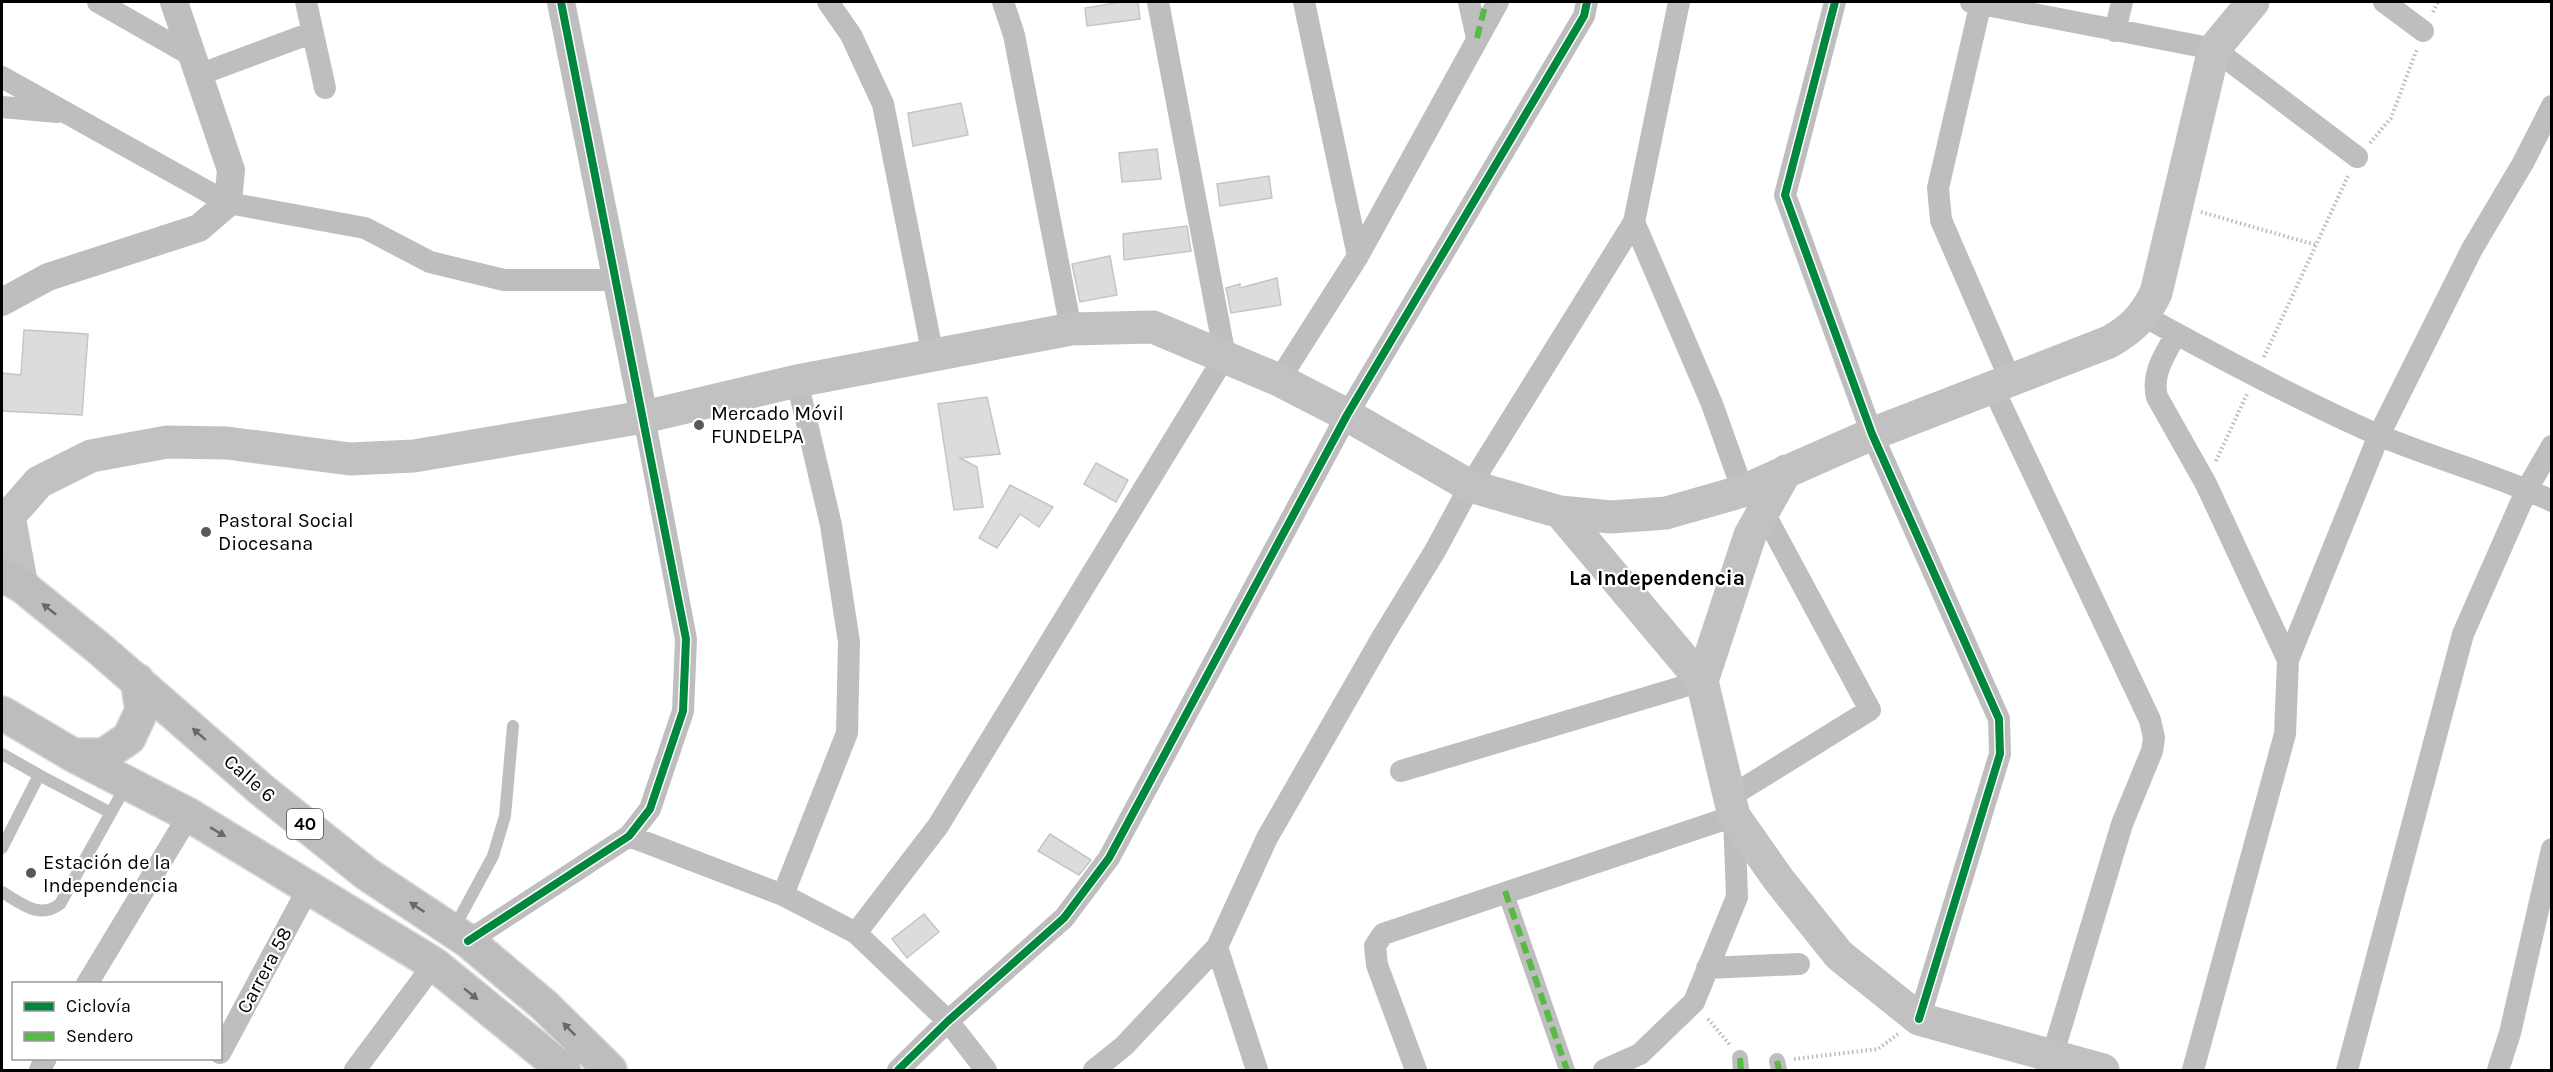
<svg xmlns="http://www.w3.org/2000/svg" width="2553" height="1072" viewBox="0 0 2553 1072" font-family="Karla,sans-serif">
<rect width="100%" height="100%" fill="#fff"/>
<path fill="#dcdcdc" stroke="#c5c5c5" stroke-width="1.5" d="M1121,2H1138L1140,19L1087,26L1085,8Z
M961,103L968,135L913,146L908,113Z
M1157,149L1161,179L1122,182L1119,153Z
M1269,176L1272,198L1220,206L1217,184Z
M1187,226L1191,251L1124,260L1123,234Z
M1110,256L1117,295L1080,302L1072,264Z
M1277,278L1281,305L1231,313L1226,288L1240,284V288Z
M24,330L88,334L82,415L2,411V373L21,375Z
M987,397L1000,454L960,458L977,467L983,507L954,510L938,404Z
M1096,463L1128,480L1116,502L1084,484Z
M1010,485L1053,507L1039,527L1020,514L997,548L979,538Z
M1050,834L1091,860L1079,875L1038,851Z
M924,914L939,932L907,958L892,939Z"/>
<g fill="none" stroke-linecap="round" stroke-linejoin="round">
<defs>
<path id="trunk" d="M2,575L22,586L101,650L263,791L367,874L468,941L544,1005L610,1070
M2,713L73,755L189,815L434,964L564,1070
M73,755H104L129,738L142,710L137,680"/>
</defs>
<use href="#trunk" stroke="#dbdbdb" stroke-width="36"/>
<path stroke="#b8b8b8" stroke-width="4" stroke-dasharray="1.5 3" stroke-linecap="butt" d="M2433,12L2438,2
M2370,143L2391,118L2417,49
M2201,212L2316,245
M2264,357L2348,176
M2216,461L2247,394
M1708,1019L1730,1045
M1794,1059L1878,1049L1898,1034"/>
<path stroke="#bebebe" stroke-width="12" d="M2,754L39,775L2,848
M39,775L111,813
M2,892C21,903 39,920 60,904L127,784
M453,930L493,856L505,816L513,726"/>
<path stroke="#bebebe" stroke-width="16" d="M1505,891L1567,1070
M1740,1058L1741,1070
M1777,1061L1779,1070"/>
<path stroke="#bebebe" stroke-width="22" d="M98,2L194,57
M306,2L325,88
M828,2L851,35L883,104L933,356
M1003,2L1014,35L1071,329
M1304,2L1358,256
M1469,2L1477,38
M1835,2L1785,195L1872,434L1999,719L2000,754L1919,1019
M1971,2L2214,49L2357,157
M1981,2L1938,188L1941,220L2010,379
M2384,2L2423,31
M2115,31L2122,2
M201,74L311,33
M2,77L228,203L365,228L430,262L504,280H617
M2,107L57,112
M1634,222L1712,404L1743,491
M2144,316C2220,358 2297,399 2376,434C2434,459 2495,474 2552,501
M2176,334C2165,355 2151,373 2157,397L2206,484L2288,660
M1279,380L1358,256L1498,2
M1992,386L2150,720L2154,738L2152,751L2122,824L2048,1070
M1401,771L1702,681
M1728,798L1870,710L1763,511
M629,836L783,895L856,933L948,1021L986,1070
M783,895L847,733L849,642L831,525L797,381
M856,933L938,826L1225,356L1158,2
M468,941L629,836L650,809L683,711L686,639L644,417
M1217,947L1257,1070
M1707,968L1799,964
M87,984L189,815
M220,1053L309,887
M40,1070L46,1058
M355,1070L434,964
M898,1070L948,1021L1064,918L1109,858L1347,415L1584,16L1587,2
M1094,1070L1124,1046L1217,947L1267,838L1383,636L1435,551L1470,486L1634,222L1679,2
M1416,1070L1377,965L1375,946L1383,934L1734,816L1737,897L1694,1002L1640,1054L1604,1070
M2193,1070L2285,734L2288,660L2379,435L2472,249L2523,163L2552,106
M2347,1070L2463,634L2527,489L2552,446
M2498,1070L2510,1033L2552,849"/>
<path stroke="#bebebe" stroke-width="28" d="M561,2L644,417
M2,302L48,277L199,228L228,203L231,170L174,2"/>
<path stroke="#c1c1c1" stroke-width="33" d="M1560,512L1702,681L1734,816L1779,880L1839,955L1919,1019L2103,1070
M9,516L22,586
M2,521L9,516L39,482L91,456L167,442L227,443L350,459L414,456L644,417L797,381L1071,329L1153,327L1279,380L1347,415L1470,486L1560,512L1611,517L1666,513L1743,491L1872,434L2109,342C2132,329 2144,317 2156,293L2214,49L2253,2
M1702,681L1750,535L1786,471"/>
<use href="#trunk" stroke="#bdbdbd" stroke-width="33"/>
<path stroke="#58b947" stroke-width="6" stroke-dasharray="12 6" stroke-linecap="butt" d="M1477,38L1486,2
M1505,891L1567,1070
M1740,1058L1741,1070
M1777,1061L1779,1070"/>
<defs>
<path id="cycleway" d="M1835,2L1785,195L1872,434L1999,719L2000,754L1919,1019
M468,941L629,836L650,809L683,711L686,639L561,2
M898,1070L948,1021L1064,918L1109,858L1347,415L1584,16L1587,2"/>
</defs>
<use href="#cycleway" stroke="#fff" stroke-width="11"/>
<use href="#cycleway" stroke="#00873e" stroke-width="8"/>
</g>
<defs><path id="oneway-solid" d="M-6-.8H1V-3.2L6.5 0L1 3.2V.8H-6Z" transform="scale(1.5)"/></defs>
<g fill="#686868">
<use href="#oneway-solid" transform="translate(49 609) rotate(-142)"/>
<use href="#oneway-solid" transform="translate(199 734) rotate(-139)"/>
<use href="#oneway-solid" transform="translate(218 832) rotate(31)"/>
<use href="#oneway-solid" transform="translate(417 907) rotate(-146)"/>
<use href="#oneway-solid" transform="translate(471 994) rotate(39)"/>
<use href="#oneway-solid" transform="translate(569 1029) rotate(-135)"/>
</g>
<g fill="#595959" stroke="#fff" stroke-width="2">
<circle cx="699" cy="425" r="6"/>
<circle cx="206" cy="532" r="6"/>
<circle cx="31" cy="873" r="6"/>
</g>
<g text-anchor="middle" stroke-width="4.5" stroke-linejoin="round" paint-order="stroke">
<rect fill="#fff" stroke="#4c4c4c" stroke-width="1.5" x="287" y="809" width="36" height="30" rx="4.5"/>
<g font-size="18" font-weight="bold" fill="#000">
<text x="305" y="830">40</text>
</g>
<g font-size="20" fill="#000" stroke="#fff" text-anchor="start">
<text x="711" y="420">Mercado Móvil<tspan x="711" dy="23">FUNDELPA</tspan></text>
<text x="218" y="527">Pastoral Social<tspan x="218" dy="23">Diocesana</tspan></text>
<text x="43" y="869">Estación de la<tspan x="43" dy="23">Independencia</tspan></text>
</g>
<g font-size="20" fill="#000" stroke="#fff">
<text transform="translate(250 778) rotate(41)" y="7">Calle 6</text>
<text transform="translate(264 970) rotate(-62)" y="7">Carrera 58</text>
</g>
<g font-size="21" font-weight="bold" fill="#000" stroke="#fff">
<text x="1657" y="585">La Independencia</text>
</g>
</g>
<rect width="2553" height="1072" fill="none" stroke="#000000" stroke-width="6"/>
<rect x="12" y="982" width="210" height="78" fill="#ffffff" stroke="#999999" stroke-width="1.5"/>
<rect x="24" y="1002" width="30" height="9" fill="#00873e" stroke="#999999" stroke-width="1.5"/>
<text x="66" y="1012" font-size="18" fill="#000000">Ciclovía</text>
<rect x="24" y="1032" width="30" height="9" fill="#58b947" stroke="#999999" stroke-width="1.5"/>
<text x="66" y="1042" font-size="18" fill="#000000">Sendero</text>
</svg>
